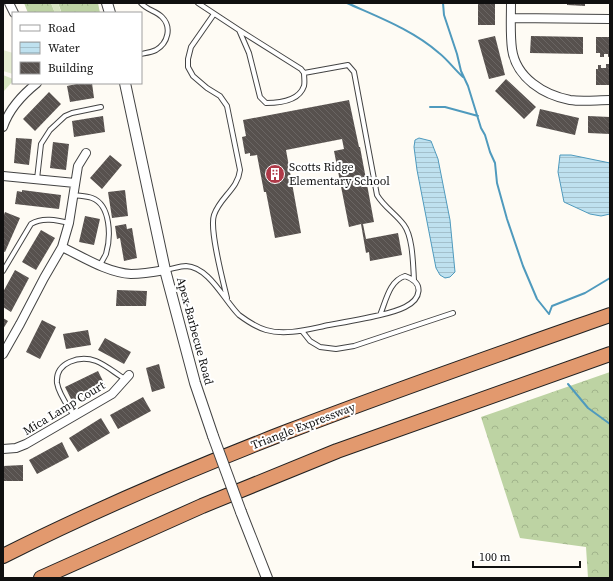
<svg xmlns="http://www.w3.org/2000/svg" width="613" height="581" viewBox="0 0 613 581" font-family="'Source Serif 4',serif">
<defs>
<pattern id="forest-crowns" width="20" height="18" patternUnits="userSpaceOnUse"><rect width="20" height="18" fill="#bdd3a3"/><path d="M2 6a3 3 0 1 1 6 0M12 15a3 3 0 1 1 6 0" fill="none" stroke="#a1b48b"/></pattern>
<pattern id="water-rules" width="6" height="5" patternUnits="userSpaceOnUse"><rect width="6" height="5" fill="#bfe1ef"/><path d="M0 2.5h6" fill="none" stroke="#a3c0cc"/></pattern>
<pattern id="building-back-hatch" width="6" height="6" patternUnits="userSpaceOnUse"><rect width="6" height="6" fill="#57514e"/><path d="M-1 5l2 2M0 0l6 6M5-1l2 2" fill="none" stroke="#6a6563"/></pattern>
</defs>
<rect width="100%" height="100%" fill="#fefbf4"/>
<path fill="url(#forest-crowns)" d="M24,3H51L55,13H28Z
M58,3H98L100,13H58L61,11Z
M610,372V578H588L586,547L520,538L481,417Z"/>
<path fill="#d7e5c1" d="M51,3H58L61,12L55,13Z
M3,75L13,79V81L4,91L3,90Z"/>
<path fill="#e6edd2" d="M3,50L13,53V74L3,71Z"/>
<path fill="url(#water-rules)" stroke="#4f9abd" d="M419,138L431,141L438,159L450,220L455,272L450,277L445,278L440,275L436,268L417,170L414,147L415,140Z
M560,155H571L610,163V214L601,216L590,214L564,202L558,172Z"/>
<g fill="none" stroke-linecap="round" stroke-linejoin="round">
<path stroke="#4f9abd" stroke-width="2" d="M347,3C378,17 413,30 439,53C447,59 455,70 463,77
M443,3L444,15L457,54L461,71L468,86L481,128L485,135L490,152L495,163L497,183L507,219L523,266L537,299L549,314
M430,107H445L478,116
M549,314L552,306L585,293L610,278
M568,384L588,408L610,424"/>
</g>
<path fill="url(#building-back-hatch)" d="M478,3H495V25H478Z
M567,3H585V6L567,5Z
M495,36L505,75L489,79L478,40Z
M531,36L583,37V54L530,53Z
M596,37H610V57H608V54H604V57H600V53H596Z
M606,64H610V85H596V69H598V65H601V68H606Z
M506,79L536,107L524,119L495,91Z
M81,83H92L94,98L70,102L67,86Z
M49,92L61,104L35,131L23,119Z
M349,100L359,147H360L374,222L363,224L366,239L398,233L402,255L370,261L369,252L366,253L361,224L349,227L334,151L344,149L342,139L286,150L301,233L275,238L266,192H264L257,155L250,156V153L245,154L242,137L246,136L243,120Z
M540,109L579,118L575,135L536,126Z
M103,116L105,132L74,137L72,121Z
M588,116L610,117V134L588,133Z
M16,138L32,139L29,165L14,163Z
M53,142L69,144L66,170L50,168Z
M110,155L122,165L102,189L90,178Z
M22,190L61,195L59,209L15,204L17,191L22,192Z
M125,190L128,216L112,218L108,192Z
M5,212L20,218L5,252L3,251V217Z
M85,216L100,219L94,245L79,242Z
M126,224L127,229L132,228L137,258L124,261L120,238L117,239L115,226Z
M41,230L55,238L36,270L22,262Z
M15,270L29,278L11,312L3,307V292Z
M117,290L147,291L146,306H116Z
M3,318L8,321L3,329Z
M42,320L56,327L40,359L26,352Z
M88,330L91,345L66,349L63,334Z
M105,338L131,352L124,364L98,350Z
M159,364L165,388L152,392L146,368Z
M98,371L105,385L72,401L65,387Z
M143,397L151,411L118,429L110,415Z
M101,418L110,433L78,452L69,438Z
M62,442L69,457L37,474L29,460Z
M23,465V481H3V466Z"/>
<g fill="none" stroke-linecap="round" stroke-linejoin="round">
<defs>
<path id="service" d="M141,3C147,10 156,11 162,17C172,27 168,43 156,50C152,52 146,53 141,54
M198,3L239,30L301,69L304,73C304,77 305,82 304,86C299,101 279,103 266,103L260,97L249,53L239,30
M214,14L191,47L188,59V67L193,76L207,88L220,96L227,106L240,170C238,189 220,197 214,215C209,229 223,281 227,298
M304,73L348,65L354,72L377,195C384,207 396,214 404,225C413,237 413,265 414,280
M37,179L41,144L50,130L65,116L72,113L101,107
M74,195C79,196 86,196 92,198C111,205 111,237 106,254C104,258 102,261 100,265
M165,270C172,269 180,266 186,266C209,267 224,300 239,315C247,321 256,327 266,330C286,336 309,329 329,325C346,322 363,319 380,315C389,313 397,311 405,307C421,299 425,283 405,276C389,281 386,301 380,315
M3,271L31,224C42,217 57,220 69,223
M302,331L310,341L320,347L336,349L354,346L453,313
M74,416C68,406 59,395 57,383C55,362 80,355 96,361C106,365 115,373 125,379"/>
<path id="minor" d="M9,3L14,13
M511,3C511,18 510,34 512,49C516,78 544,95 570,100C583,102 597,100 610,100
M511,18L610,19
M3,127C9,109 22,95 37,83
M3,176L75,183
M62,247C83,257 108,273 131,274C142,274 154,272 165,270
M3,354L20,324L44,278L62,247L69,223L78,166L86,153
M3,449L16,448L26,444L112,394L129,375"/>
<path id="tertiary" d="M107,3L110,13
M125,83L165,270L195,383L213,436
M241,512L267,578"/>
<path id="motorway" d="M3,556C198,458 405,387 610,315
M41,578L202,506L337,451L610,354"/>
</defs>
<use href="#service" stroke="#434343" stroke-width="6"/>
<use href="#minor" stroke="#434343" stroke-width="10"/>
<use href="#tertiary" stroke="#434343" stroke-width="12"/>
<use href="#motorway" stroke="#212121" stroke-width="16"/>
<use href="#service" stroke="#fff" stroke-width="4"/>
<use href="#minor" stroke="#fff" stroke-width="8"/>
<use href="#tertiary" stroke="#fff" stroke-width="10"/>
<use href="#motorway" stroke="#e2996e" stroke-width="14"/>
<defs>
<path id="tertiary-bridge" d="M213,436L241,512"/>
</defs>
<use href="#tertiary-bridge" stroke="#434343" stroke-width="12" stroke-linecap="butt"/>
<use href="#tertiary-bridge" stroke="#fff" stroke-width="10"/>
</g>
<defs>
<symbol id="building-disc" viewBox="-11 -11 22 22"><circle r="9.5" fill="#af3948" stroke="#fff"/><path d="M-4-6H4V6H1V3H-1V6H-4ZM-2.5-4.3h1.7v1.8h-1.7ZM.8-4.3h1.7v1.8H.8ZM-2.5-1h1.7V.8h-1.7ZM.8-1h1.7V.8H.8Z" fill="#fff"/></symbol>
</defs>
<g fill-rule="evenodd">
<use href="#building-disc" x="264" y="163" width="22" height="22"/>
</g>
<g text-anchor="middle" stroke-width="4" stroke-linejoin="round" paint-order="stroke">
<g font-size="12" fill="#101010" stroke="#fff" text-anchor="start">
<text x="289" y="171">Scotts Ridge<tspan x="289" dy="14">Elementary School</tspan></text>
</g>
<g font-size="12" fill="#101010" stroke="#fff">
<text transform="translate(195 331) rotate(75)" y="4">Apex-Barbecue Road</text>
<text transform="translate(64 408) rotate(-31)" y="4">Mica Lamp Court</text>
<text transform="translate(303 426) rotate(-21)" y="4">Triangle Expressway</text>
</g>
</g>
<rect width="613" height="581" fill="none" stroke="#101010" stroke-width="8"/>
<rect x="12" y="12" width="130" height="72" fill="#ffffff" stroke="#9f9f9f"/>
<rect x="20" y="25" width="20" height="6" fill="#ffffff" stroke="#9f9f9f"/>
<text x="48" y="32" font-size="12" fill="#101010">Road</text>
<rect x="20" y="42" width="20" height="12" fill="url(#water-rules)" stroke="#9f9f9f"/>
<text x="48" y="52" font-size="12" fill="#101010">Water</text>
<rect x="20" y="62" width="20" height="12" fill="url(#building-back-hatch)" stroke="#9f9f9f"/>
<text x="48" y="72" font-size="12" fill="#101010">Building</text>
<path d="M473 561v6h107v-6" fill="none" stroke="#101010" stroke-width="2"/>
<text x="479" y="561" font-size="12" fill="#101010" stroke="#ffffff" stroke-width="3" paint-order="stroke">100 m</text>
</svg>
